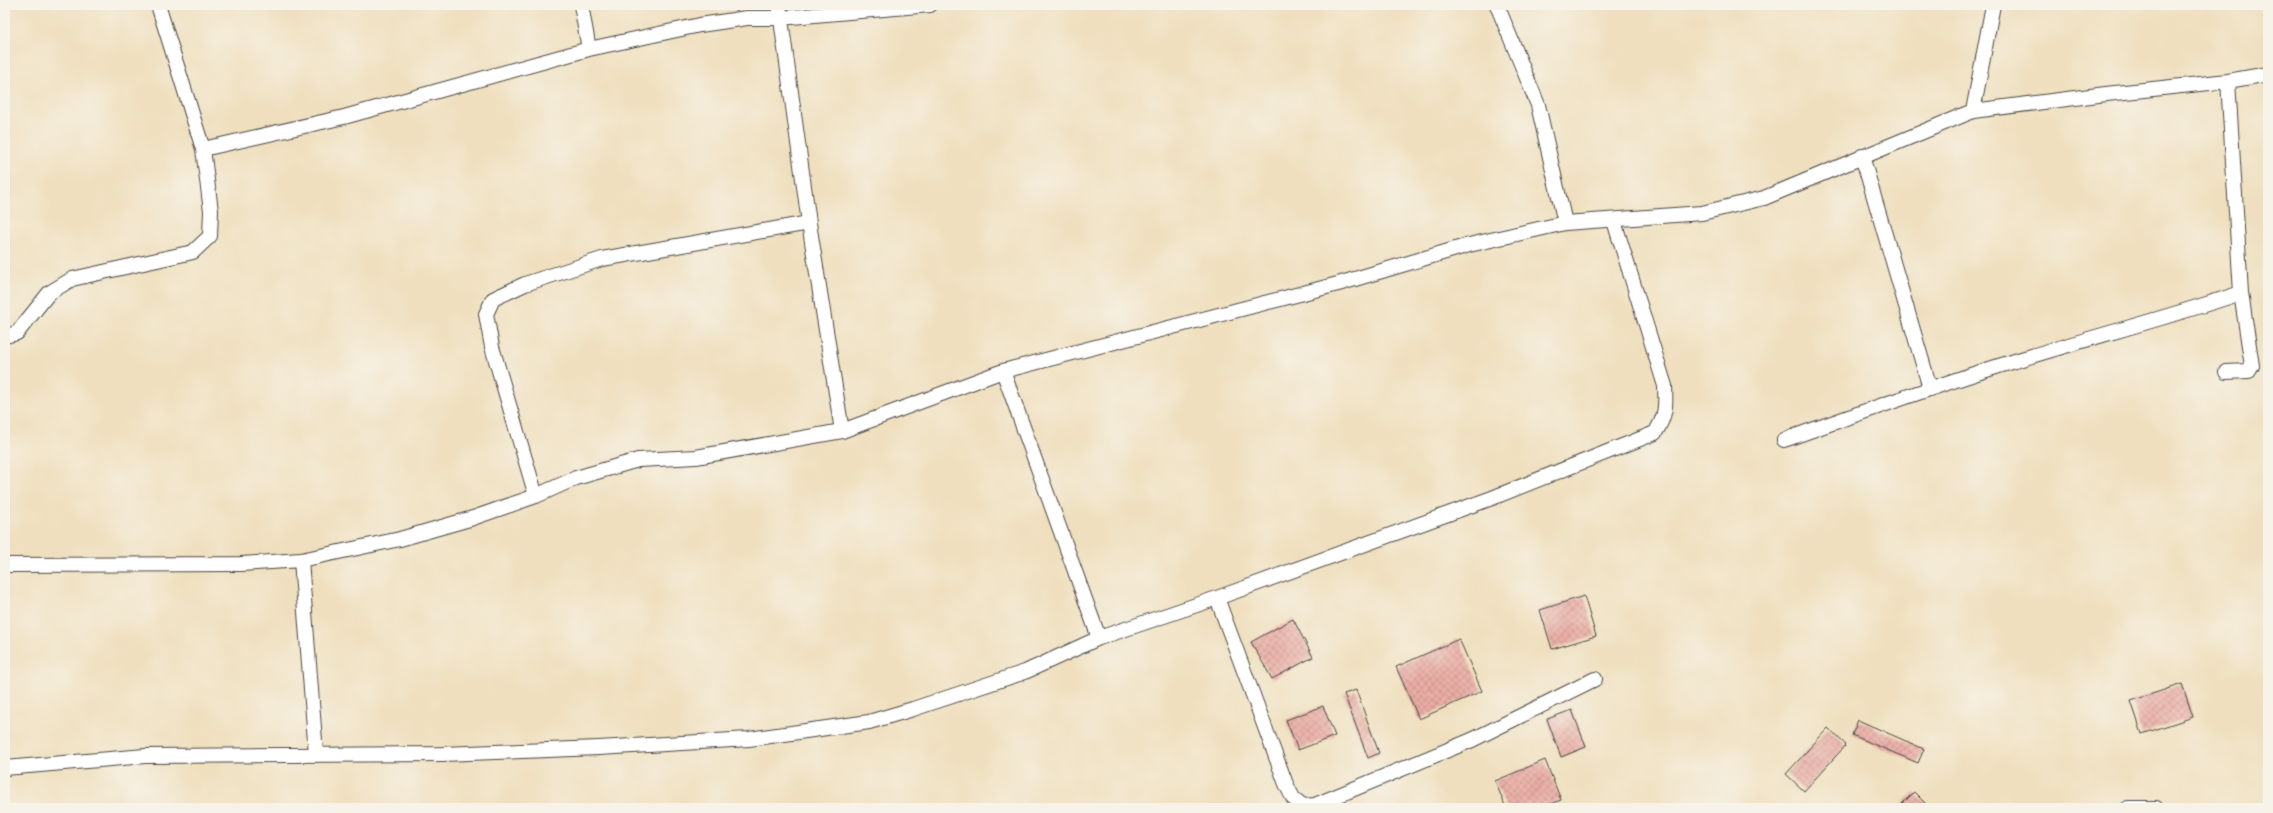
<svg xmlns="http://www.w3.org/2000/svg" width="2273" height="813" viewBox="0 0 2273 813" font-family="'Sorts Mill Goudy',serif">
<defs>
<pattern id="building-cross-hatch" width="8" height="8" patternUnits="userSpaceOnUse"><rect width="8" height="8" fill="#ebaea6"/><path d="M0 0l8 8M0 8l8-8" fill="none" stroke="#bf8e87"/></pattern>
</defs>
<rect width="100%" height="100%" fill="#f7f3e8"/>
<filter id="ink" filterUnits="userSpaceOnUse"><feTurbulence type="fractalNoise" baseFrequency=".025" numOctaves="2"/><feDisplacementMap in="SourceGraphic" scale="8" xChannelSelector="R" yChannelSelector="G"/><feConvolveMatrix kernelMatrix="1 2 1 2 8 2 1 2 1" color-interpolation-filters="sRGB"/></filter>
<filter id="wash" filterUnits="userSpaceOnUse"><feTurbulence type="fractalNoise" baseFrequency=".012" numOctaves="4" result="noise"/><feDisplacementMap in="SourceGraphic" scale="16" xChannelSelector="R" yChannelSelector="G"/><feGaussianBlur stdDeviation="0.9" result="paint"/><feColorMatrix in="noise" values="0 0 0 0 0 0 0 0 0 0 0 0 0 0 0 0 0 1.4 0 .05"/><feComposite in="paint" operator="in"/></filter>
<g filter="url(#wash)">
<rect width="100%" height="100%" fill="#efdfbe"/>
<g id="blocks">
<path fill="url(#building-cross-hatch)" d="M1584,596L1596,636L1552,649L1540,610Z
M1293,619L1313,657L1272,679L1251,642Z
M1459,639L1482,691L1419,719L1396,667Z
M2182,684L2193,717L2142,734L2131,701Z
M1356,690L1379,753L1368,758L1344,694Z
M1323,706L1335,736L1298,750L1286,720Z
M1572,710L1586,747L1561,757L1547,719Z
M1858,720L1924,749L1918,763L1852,735Z
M1828,728L1846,745L1804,791L1786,774Z
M1545,760L1561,800L1541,808H1506L1495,781Z
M1914,792L1930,808H1898Z"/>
</g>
</g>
<g filter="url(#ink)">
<use href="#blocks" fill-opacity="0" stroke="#484641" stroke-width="1"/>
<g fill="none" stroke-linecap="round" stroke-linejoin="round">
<defs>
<path id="street" d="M581,5L589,49
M779,5L809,223L842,431
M1497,5L1538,105L1565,223
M1973,111L1993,5
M203,149L344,117L589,49L700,25L747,18H780L930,5
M1862,156L1930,388
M5,336L17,333L49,293L72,279L193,252L210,236L211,211L203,149L158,5
M1003,371L1099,638
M2226,372L2249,371L2252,366L2241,293
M1784,440C1864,412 1944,382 2025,358C2097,336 2169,317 2241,293L2228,81
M536,496L492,347L486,314L493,299L525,284L602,259L809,223
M301,560L316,754
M5,565L241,564L301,560L400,539L473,518L536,496L576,478L638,460L696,457L842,431L1003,371L1338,284L1469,245L1565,223L1702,213L1764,198L1973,111L2106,94L2228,81L2268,74
M1217,598L1286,784L1293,798L1303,806L1315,805L1472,740L1595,679
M5,768L145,756L442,754L599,748L749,739L869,722L913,709L1025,672L1099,638L1217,598L1492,498L1655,433C1666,416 1666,406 1665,386L1614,221
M2128,808H2156"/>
</defs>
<use href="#street" stroke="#484641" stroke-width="16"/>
<use href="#street" stroke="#fff" stroke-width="14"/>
</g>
</g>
<rect width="2273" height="813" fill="none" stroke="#f7f3e8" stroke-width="20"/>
</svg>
